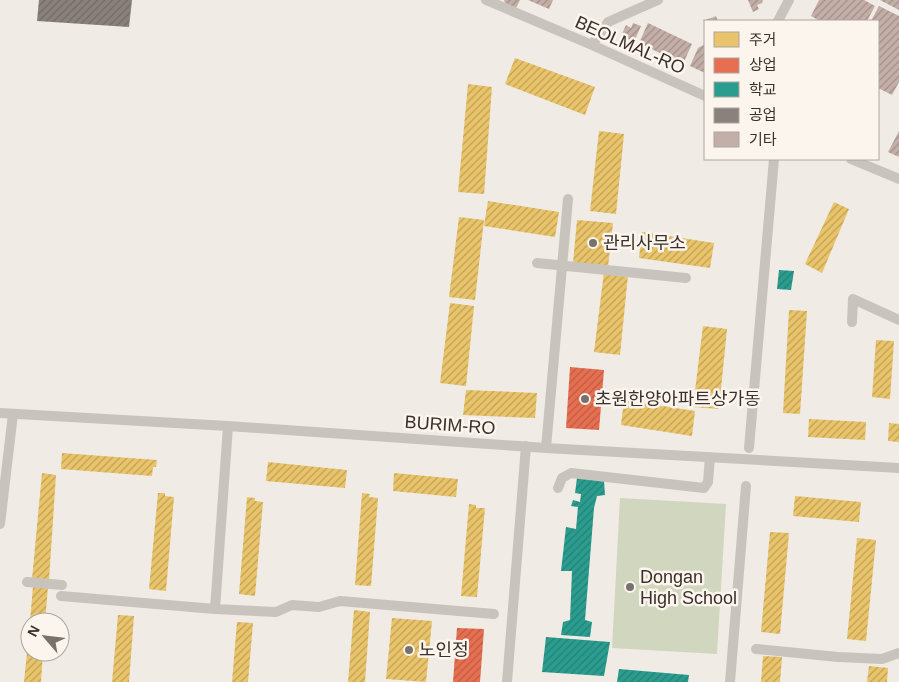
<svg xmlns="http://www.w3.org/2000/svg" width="899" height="682" viewBox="0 0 899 682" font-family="Helvetica,'Noto Sans KR',sans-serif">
<defs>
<pattern id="homes-hatch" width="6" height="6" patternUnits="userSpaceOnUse" patternTransform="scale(1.25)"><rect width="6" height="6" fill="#e9c46a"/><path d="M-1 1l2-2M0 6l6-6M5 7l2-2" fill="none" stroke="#bea057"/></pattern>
<pattern id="shops-hatch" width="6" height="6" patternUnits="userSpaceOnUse" patternTransform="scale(1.25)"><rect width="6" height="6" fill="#e76f51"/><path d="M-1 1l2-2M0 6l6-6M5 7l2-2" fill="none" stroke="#bc5c43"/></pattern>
<pattern id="schools-hatch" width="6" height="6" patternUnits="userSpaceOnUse" patternTransform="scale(1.25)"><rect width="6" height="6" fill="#2a9d8f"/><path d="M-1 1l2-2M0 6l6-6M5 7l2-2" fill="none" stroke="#258075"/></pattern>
<pattern id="industry-hatch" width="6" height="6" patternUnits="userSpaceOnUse" patternTransform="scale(1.25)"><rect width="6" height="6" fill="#8a817c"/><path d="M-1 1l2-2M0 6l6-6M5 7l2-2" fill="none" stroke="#726a66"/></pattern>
<pattern id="building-hatch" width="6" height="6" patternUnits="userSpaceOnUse" patternTransform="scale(1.25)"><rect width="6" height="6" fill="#c3afa7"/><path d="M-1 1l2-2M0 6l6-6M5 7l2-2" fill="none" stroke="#a08f88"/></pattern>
</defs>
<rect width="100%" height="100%" fill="#f0ebe5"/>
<path fill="#d1d6bf" d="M620,498L726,504L717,654L612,648Z"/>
<path fill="url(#homes-hatch)" d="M515,58L595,87L585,115L505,84Z
M468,84L492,87L484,194L458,192Z
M599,131L624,134L616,214L590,211Z
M488,201L559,212L555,237L484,226Z
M834,202L849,209L822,273L805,264Z
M459,217L484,220L475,300L449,297Z
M577,220L613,223L608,267L573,263Z
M642,232L714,243L710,268L639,258Z
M604,272L628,275L620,355L594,352Z
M450,303L474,306L466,386L440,383Z
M789,310L807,311L800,414L783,413Z
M703,326L727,329L719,409L693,407Z
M876,340L894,341L890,399L872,397Z
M466,390L537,393L535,418L463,415Z
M624,400L695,411L692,436L621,425Z
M809,419L866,422L865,440L808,437Z
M889,423L899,424V442L888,441Z
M62,453L157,460L156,467H153L152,476L61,469Z
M268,462L347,470L345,488L266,481Z
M42,473L56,475L49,580L32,579Z
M394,473L458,479L456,497L393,491Z
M158,493H165V496L174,497L166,591L149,589Z
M362,493L370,494L369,497L378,498L371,586L355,585Z
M795,496L861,502L859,522L793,516Z
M247,497L255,498V501L263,502L255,596L239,594Z
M469,504L476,505V508H485L477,597L461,596Z
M770,532L789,533L780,634L761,632Z
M857,538L876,540L866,641L847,639Z
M33,586L48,587L45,622H30Z
M354,610L370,612L365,682H348Z
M118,615L134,616L129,682H112Z
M392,618L432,621L426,682L386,679Z
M237,622L253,623L248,682H232Z
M29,633H30V652H43L41,682H24Z
M763,656L782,657L780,682H761Z
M869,666L888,668L887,682H867Z"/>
<path fill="url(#shops-hatch)" d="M570,367L604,370L599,430L566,428Z
M457,628L484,629L480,682H453Z"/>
<path fill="url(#schools-hatch)" d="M779,270L794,271L791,290L777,289Z
M577,478L604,481L605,495L597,496L594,508L585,620L592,622L590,637L561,635L563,622L570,620L572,571H561L566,527L576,529L578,507L571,506L573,500L580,502L581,494L575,493Z
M546,637L610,642L604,676L542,672Z
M619,669L689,675L688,682H617Z"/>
<path fill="url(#industry-hatch)" d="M39,0H132L129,27L37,21Z"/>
<path fill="url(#building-hatch)" d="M504,0H520L516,8L505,3Z
M528,0H553L549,9Z
M748,0H763L762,3L757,5L759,9L753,12Z
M819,0H864L875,6L867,21H820L811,16Z
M880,0H899V10Z
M879,6L899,16V82L892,95L878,88V21H871Z
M716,16L718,21H703Z
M633,23L641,26L634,42L621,36L626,25L631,28Z
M648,23L692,44L683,64L639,43Z
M705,44V73L690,66L698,48Z
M899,131V157L888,152Z"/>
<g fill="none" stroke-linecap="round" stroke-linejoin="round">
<path stroke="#c9c3be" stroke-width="10" d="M486,0L592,45L705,96
M778,21L789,0
M592,45L608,22L658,0
M851,159L899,179
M537,263L686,278
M852,322L853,299L899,320
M0,413L228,426L546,448L899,468
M546,448L568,199
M749,448L774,159
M558,488L562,478L571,473L704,488L708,482L710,457
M0,524L13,414
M27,582L62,585
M61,596L215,609L276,612L292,605L319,607L340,601L494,614
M215,609L228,426
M756,649L838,657L882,659L899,653
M507,682L526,446
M730,682L746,486"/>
</g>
<g fill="#7a716c" stroke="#fbf5ee" stroke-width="2">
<circle cx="593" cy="243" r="5"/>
<circle cx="585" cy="399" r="5"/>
<circle cx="630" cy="587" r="5"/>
<circle cx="409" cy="650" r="5"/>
</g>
<g text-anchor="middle" stroke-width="5" stroke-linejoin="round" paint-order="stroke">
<g font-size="18" fill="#3b302b" stroke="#fbf5ee">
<text transform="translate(630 45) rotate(24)" y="6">BEOLMAL-RO</text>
<text transform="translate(450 425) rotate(4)" y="6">BURIM-RO</text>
</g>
<g font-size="18" fill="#3b302b" stroke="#fbf5ee" text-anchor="start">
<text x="603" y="249">관리사무소</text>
<text x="595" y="405">초원한양아파트상가동</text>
<text x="640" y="583">Dongan<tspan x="640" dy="21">High School</tspan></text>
<text x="419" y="656">노인정</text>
</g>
</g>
<rect x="704" y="20" width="175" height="140" fill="#fbf5ee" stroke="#aea6a0"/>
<rect x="714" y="32" width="25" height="15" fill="#e9c46a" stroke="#aea6a0"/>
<text x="749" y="45" font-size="15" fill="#3b302b">주거</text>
<rect x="714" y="58" width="25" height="15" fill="#e76f51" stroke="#aea6a0"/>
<text x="749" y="70" font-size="15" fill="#3b302b">상업</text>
<rect x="714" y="82" width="25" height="15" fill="#2a9d8f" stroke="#aea6a0"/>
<text x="749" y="95" font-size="15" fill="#3b302b">학교</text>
<rect x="714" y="108" width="25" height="15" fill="#8a817c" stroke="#aea6a0"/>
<text x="749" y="120" font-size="15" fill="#3b302b">공업</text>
<rect x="714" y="132" width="25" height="15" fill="#c3afa7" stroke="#aea6a0"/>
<text x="749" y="145" font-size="15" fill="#3b302b">기타</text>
<g transform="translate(45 637) rotate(298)"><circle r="24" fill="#fbf5ee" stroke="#aea6a0"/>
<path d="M0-4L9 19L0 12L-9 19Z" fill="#7a716c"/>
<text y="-8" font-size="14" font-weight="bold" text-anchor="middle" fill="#3b302b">N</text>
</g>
</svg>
